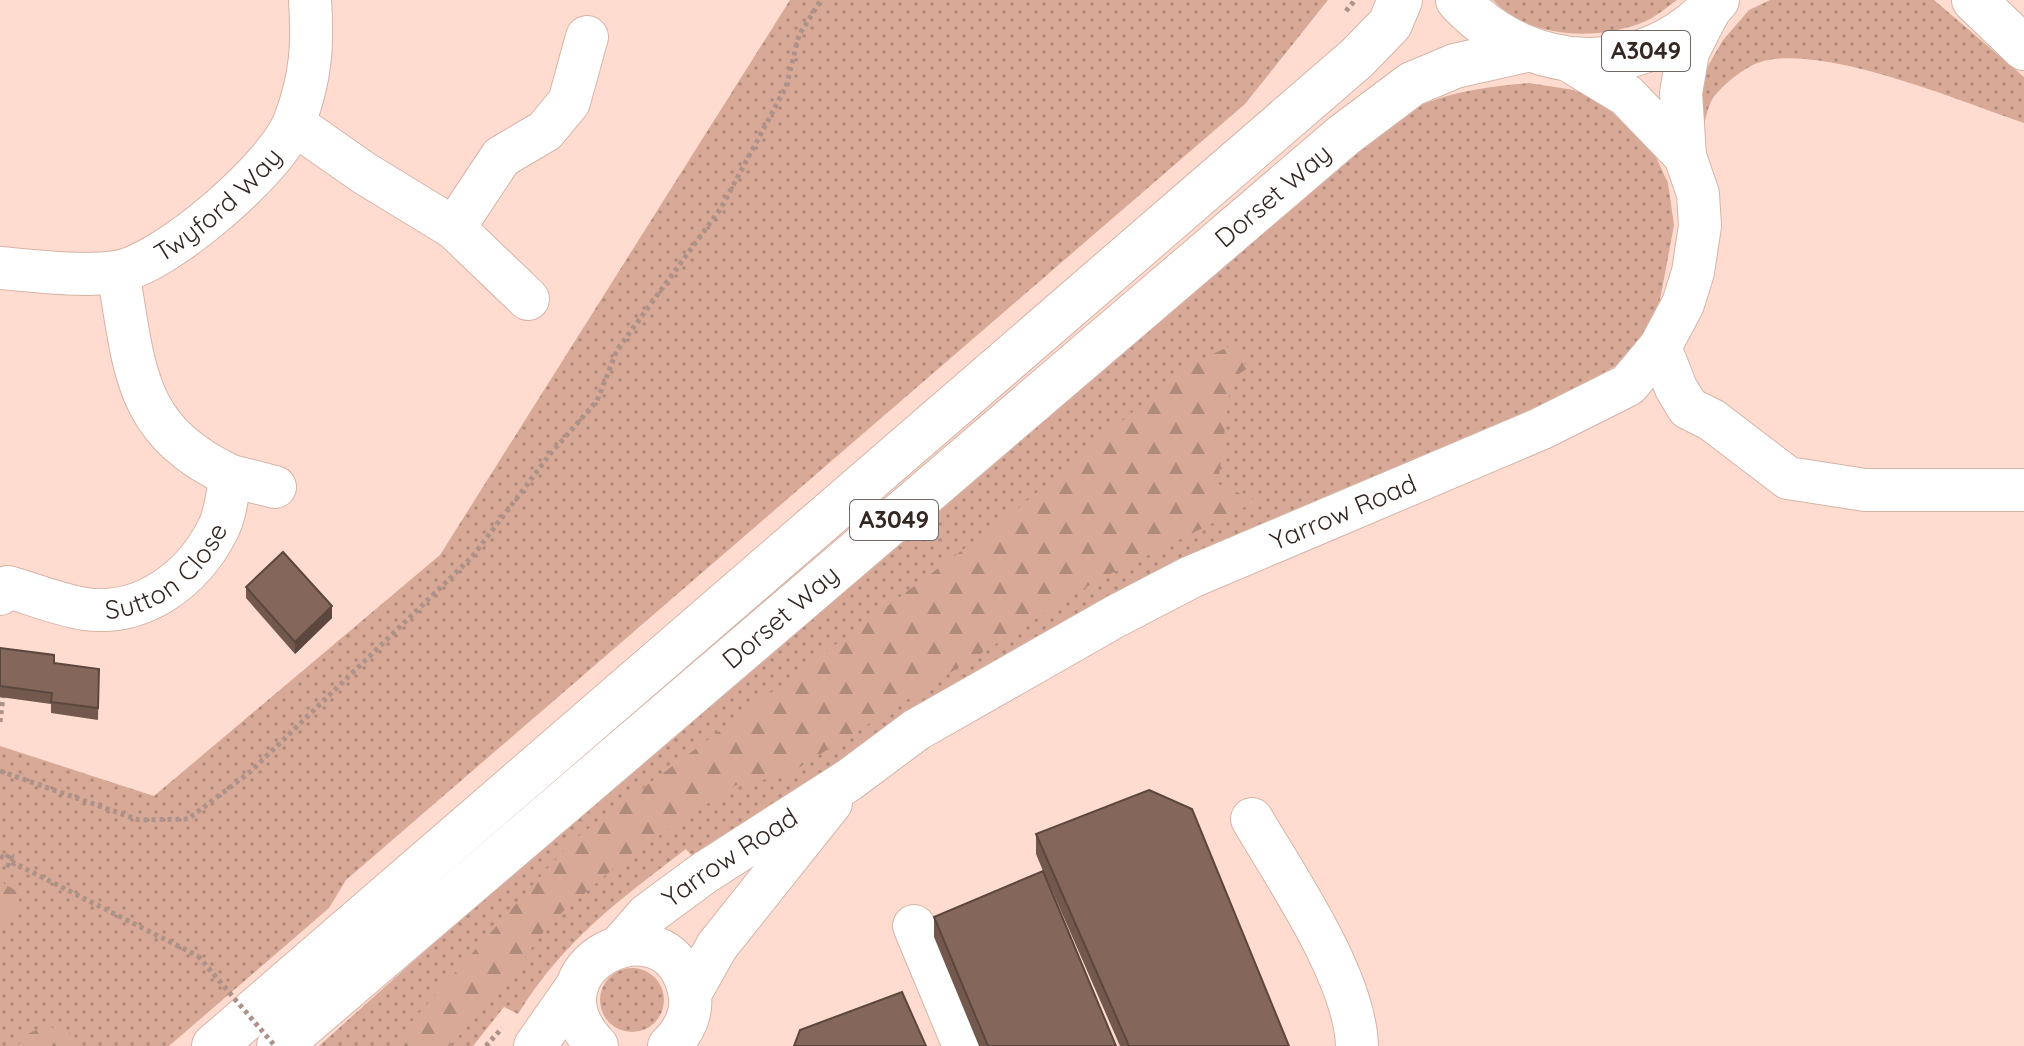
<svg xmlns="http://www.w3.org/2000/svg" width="2024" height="1046" viewBox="0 0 2024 1046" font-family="Quicksand,sans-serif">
<defs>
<pattern id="grass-dots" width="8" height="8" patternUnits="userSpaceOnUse" patternTransform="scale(2)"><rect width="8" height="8" fill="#d8a997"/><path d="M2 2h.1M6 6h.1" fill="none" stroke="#b08a7b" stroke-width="1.8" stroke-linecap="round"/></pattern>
<pattern id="forest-firs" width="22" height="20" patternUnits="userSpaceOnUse" patternTransform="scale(2)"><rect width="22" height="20" fill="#d8a997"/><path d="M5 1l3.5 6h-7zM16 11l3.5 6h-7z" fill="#b08a7b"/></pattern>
</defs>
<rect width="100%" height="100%" fill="#ffdccf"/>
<path fill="url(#grass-dots)" d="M790,0H1328L1245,104L346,880L329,908L169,1046H0V746L154,796L440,555Z
M1493,0H1677C1667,7 1657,16 1646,21C1599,41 1530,40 1493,0Z
M1770,0H1934L2024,77V123C1960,101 1833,48 1768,60C1749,63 1724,83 1713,98C1707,107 1705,123 1702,134L1695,100L1705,71L1723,40L1749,10Z
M1529,83L1574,90L1617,109L1649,142L1668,183L1674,225L1660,300L1643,337L1617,365L1563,396L1386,475L694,858L686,849C618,901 564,940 518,1014L504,1007L473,1046H319L522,864L1380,126C1430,95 1472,88 1529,83Z
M600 1000a32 32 0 1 1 64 0a32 32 0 1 1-64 0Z"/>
<path fill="url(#forest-firs)" d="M1232,345L1248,368L1231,379L1218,484L1257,501L1096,581L787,775L736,785L628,856L552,921L489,1004L449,1046H390L572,841L1015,511L1186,367Z
M0,881L15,890C24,906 18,920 1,926Z
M45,1026L68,1031L81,1046H18L25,1035Z"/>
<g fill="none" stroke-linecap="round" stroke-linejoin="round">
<defs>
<g id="minor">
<path d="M1568,60L1626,95L1685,156"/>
<path d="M294,124L364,173L454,228L528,299"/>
<path d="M454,228L501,157L545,131L569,102L587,37"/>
<path id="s1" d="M0,268C34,271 83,277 116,272C165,265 279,166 295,120C311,77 313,45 310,0"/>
<path d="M1660,347L1676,388L1688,408L1712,420L1788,478L1865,490H2024"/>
<path d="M231,476L275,487"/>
<path id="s2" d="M0,594L8,587C33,594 59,605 85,609C143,617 193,579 218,529C226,514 227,493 231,476C132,430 135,367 118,272"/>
<path d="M1252,819C1287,879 1355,977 1357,1046"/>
<path d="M914,926L964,1046"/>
<path id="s3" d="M620,946L647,915L704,873L849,780L916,730L1116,616L1191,577L1540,429L1628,385L1660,347L1683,304L1693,272L1700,226L1698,194L1685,156L1681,93L1688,52L1711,7"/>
<path d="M690,994L717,946L831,803"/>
<path d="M535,1046L577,986"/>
<path d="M597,1046C520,967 668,894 689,991C694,1012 684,1032 669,1046"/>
</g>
<g id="highway">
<path d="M1458,0C1528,77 1647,83 1717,0"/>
<path d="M1974,0L2024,48"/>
<path d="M214,1046L1357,58L1390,24L1400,0"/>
<path id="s4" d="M279,1046L1344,135L1412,84L1455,66L1526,50"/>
</g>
</defs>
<use href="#minor" stroke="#d5b4a7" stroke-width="44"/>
<use href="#highway" stroke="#d5b4a7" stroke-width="46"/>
<path stroke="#ac9289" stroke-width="5" stroke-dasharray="4 4" stroke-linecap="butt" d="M1346,11L1355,0
M0,722L3,697
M0,771L139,820L188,819L250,772L472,557L551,453L597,401L617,350L721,208L786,87L799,35L821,0
M0,856L6,859L9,854L12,856L8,865L12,867L14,863L198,956
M486,1046L502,1028"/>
<use href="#minor" stroke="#fff" stroke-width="42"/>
<use href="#highway" stroke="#fff" stroke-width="44"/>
<path stroke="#ac9289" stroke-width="5" stroke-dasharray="4 4" stroke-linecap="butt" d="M198,956L275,1046"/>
</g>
<path fill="#72584d" d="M246,587L332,618L295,654L246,598Z
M0,648L54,663L99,669L98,720L51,713V704L0,697Z
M1036,834L1289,1046H1120L1044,872L1116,1046H979L934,937V917L1043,871L1036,854Z"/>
<path fill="#5c473f" d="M332,606V618L295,654V642Z"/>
<path fill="#84665a" stroke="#5c473f" stroke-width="2" d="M283,552L332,606L295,642L246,587Z
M0,648L54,655V663L99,669L98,708L51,702L52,693L0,686Z
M1149,790L1192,809L1289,1046H1129L1036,834Z
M1043,871L1116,1046H988L934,917Z
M902,992L926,1046H794L800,1030Z"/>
<g text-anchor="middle" stroke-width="8" stroke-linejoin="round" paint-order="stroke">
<g fill="#fff" stroke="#716864" stroke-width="2">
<rect x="1602" y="31" width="88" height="40" rx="6"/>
<rect x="850" y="500" width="88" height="40" rx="6"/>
</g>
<g font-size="24" font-weight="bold" fill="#342722">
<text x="1646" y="59">A3049</text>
<text x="894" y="528">A3049</text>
</g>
<g font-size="26" fill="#342722" stroke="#fff">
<text dy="9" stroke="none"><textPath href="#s4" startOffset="1308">Dorset Way</textPath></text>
<text dy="9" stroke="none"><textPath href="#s1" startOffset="240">Twyford Way</textPath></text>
<text dy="9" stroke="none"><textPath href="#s3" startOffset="848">Yarrow Road</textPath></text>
<text dy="9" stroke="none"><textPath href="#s2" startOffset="186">Sutton Close</textPath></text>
<text dy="9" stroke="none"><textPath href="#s4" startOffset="660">Dorset Way</textPath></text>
<text dy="9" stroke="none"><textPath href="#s3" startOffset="142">Yarrow Road</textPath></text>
</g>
</g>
</svg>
